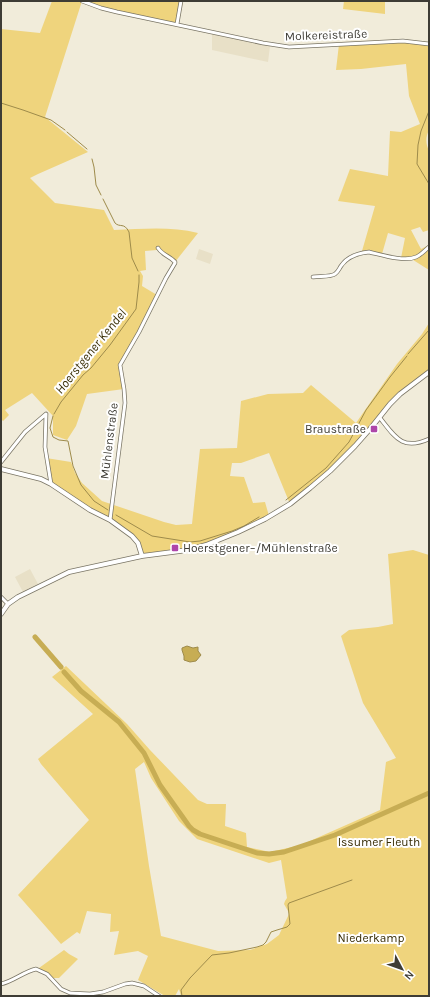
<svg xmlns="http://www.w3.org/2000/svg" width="430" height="997" viewBox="0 0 430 997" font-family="Karla,sans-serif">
<rect width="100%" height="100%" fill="#f1ecda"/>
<path fill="#e8e0c7" d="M212,33L270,46L268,62L212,50Z
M199,249L213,254L210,264L196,259Z
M30,569L38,584L23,592L15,577Z"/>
<path fill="#efd47d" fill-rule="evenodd" d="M52,1H82L45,117L88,152L38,174L30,178L55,203L104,210L114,230C142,229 171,226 198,233L175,262L159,249L157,250L145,251L146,270L140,271L143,276L142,286L157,295L154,302L120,365L124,389L87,394L76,426L67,440L53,435V416L32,393L5,410L9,415L3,421L1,419V29L40,33Z
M82,1H183L179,21L172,23L101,8Z
M344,1H385V14L343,9Z
M403,41L429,44V130C425,138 426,144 429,151V230L423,232L420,227L411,230L421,249L429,245V270L410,258H401L405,238L388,233L382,254H381L369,250L362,251L375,206L338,201L350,169L388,176L390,131L401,132L420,124L409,96L406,64L361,69L336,70L339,44Z
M429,323V372L400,395L330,471L290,504L269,453L241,463H232L230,476L244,477L253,503L265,502L269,516L206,545L188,550L142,556L138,543L110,520L90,510L51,484L46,458L71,462L75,473L82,483L102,501L164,522L176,525L192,524L200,449L237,448L241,401L268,394L303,393L311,385L356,423L397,364L422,334Z
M413,550L429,555V996H181L179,989L175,996H165L138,980L148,956L138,951L114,955L119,931L110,932L111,914L87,911L80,934L77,932L61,944L18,895L89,820L41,764L38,759L93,714L52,677L66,666L127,724L150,750L198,800L207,804H226L225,826L246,833L247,847L270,852L301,845L380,810L386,762L396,758L363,703L341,636L349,630L378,627L393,624L388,554ZM144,762L151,778L179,821L197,839L269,863L281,860L287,898L285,901L284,904L288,911L289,914L279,935L267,944L250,950L218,951L161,936L149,866L135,769Z
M64,950L69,954L78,959L59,978H53L47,973L39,968Z"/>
<path fill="#c7ad54" stroke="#9e8b4b" d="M187,646L193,648L198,647V651L201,655L196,661L190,662L184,660V656L182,650V648Z"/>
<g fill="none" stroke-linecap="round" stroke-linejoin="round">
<path stroke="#9e8b4b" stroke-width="1" d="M1,103L23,110L51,120L65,130
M429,111L421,131L418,145L417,164L429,184
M67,132L87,149
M92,159L94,167L96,185L101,195
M103,199L115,223C120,228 124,222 129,232L132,258L138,271
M408,354L429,330
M54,414L61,402L83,375L91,368L110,345L136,309L139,282V275
M53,416L50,428L53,437L59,440L68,441L73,466L81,485L94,501L108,510
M286,500L326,468L349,442L366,410L390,377L407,356
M116,515L152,536L190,542L200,541L232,531L244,526L259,517
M182,996L181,990L190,978L212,955L229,953L257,947L263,945L266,942L271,932L277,930L287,927L290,924L288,905L289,903L352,880"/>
<path stroke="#c7ad54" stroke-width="5" d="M35,637L61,667
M64,672L81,691L119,722L144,753L160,785L189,826L193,830L200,834L257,853L269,854L284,852L335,835L429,793"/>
<defs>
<path id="street" d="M82,1L101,8L117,12L263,43L289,47L403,41L429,44
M177,24L181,1
M313,277C319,276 331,277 335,274C338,272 339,269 341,266C347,257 359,253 369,252C382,255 404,262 416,257C421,255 425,250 429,247
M46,414L45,447L51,484
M380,418C395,437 402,451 429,439
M1,462L25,432L46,414
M110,520L125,403L124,389L120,365L139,332L166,278L175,263V262C170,256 162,255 158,248
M1,597L8,604
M1,984C14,981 23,972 36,969L47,974L61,989L70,993L90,994L103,992L125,984L132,983L144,986L159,996"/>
<path id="secondary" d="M1,469L41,479L51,484L90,510L110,520L132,536L138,543L142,556
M1,614L8,604L18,597L69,572L142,556L188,550L206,545L238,532L265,519L290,504L310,488L330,471L355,446L370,429L390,404L400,394L429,372"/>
</defs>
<use href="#street" stroke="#7a7565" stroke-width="4.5"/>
<use href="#secondary" stroke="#7a7565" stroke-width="5.5"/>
<use href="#street" stroke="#fff" stroke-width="3"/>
<use href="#secondary" stroke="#fff" stroke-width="4"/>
</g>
<g fill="#ae46a9" stroke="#fff" stroke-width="1.5">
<rect x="370" y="425" width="8" height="8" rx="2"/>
<rect x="171" y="544" width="8" height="8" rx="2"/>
</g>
<g text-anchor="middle" stroke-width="4" stroke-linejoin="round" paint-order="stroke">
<g font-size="12" fill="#3e3c35" stroke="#fff">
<text transform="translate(326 35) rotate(-2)" y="4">Molkereistraße</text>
<text transform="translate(109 441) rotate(-83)" y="4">Mühlenstraße</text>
</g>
<g font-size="12" fill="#3e3c35" stroke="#fff" text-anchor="end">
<text x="366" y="433">Braustraße</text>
<text x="183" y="552" text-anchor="start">Hoerstgener−/Mühlenstraße</text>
</g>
<g font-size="12" fill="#362b03" stroke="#fff">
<text x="379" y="846">Issumer Fleuth</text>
<text x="371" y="942">Niederkamp</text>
</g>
<g font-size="13" font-style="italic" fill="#3c3109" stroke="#fff">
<text transform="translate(90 351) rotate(-51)" y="5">Hoerstgener Kendel</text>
</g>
</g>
<rect width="430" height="997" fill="none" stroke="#3e3c35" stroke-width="4"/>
<g transform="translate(402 969) rotate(131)" stroke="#ffffff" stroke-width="3" paint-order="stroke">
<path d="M0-3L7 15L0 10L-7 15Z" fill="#3e3c35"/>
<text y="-6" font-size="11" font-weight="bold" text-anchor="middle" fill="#3e3c35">N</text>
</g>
</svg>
